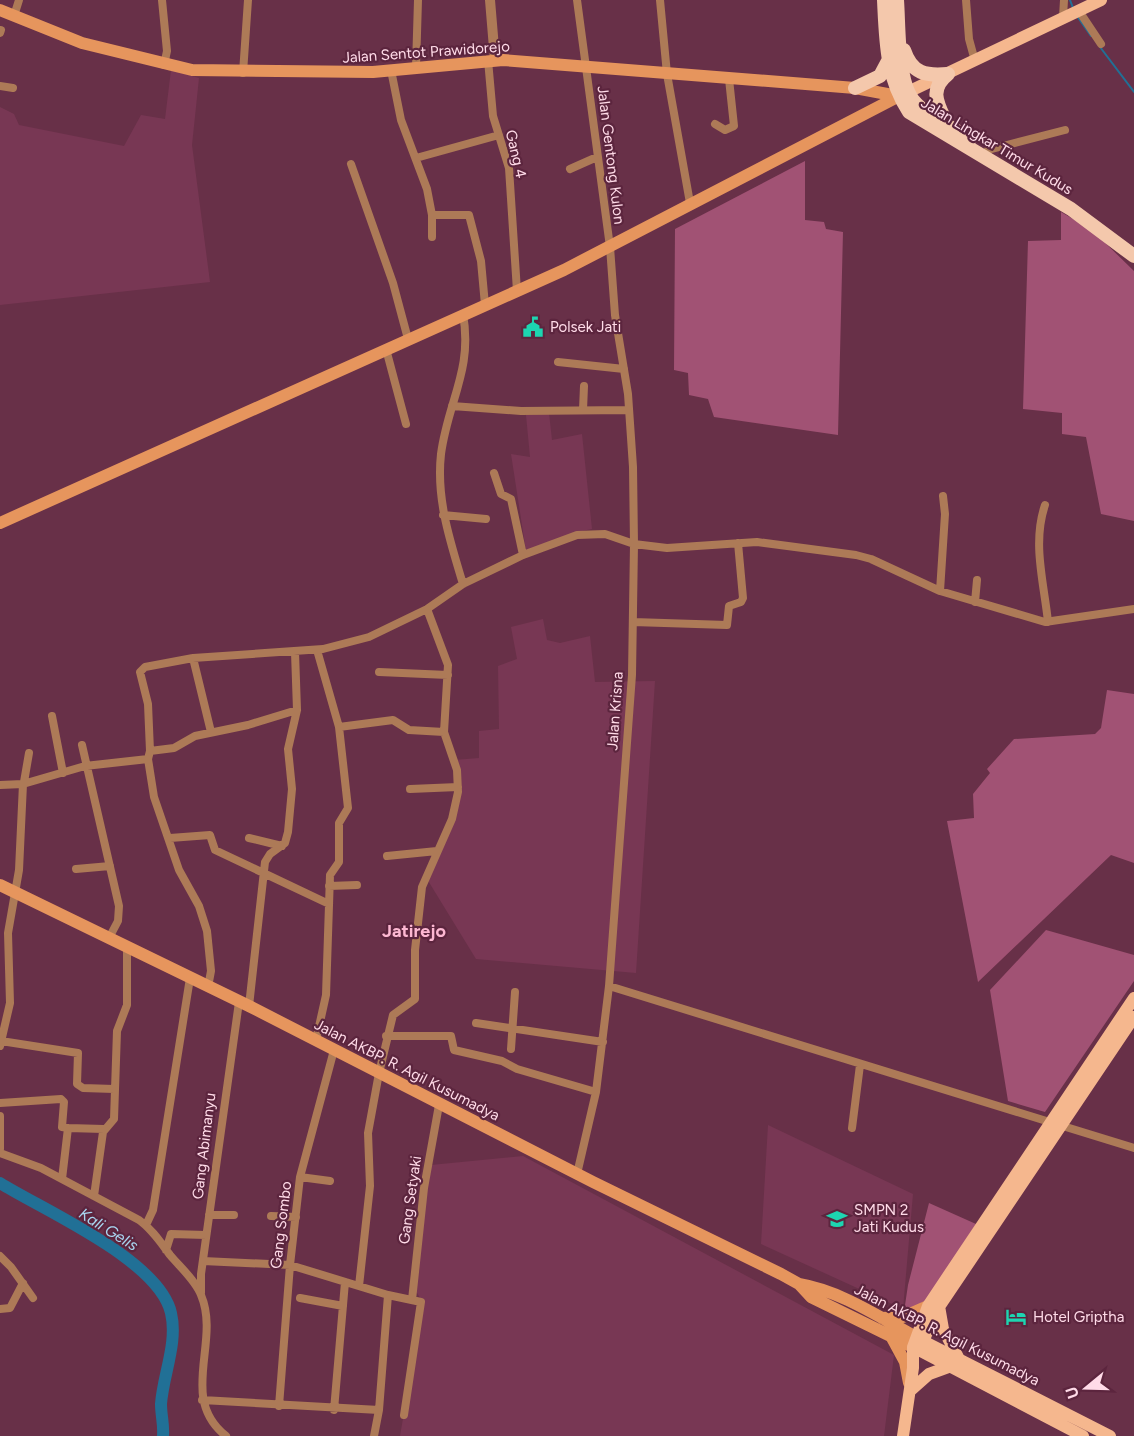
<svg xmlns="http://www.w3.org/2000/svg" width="1134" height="1436" font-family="Figtree,sans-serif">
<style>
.built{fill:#783754}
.green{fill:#a15274}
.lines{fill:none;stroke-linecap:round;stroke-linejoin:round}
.stream{stroke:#217096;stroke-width:2}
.river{stroke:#217096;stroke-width:12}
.minor{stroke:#ad7a57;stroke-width:8}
.tertiary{stroke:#ad7a57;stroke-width:10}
.secondary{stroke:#e6955d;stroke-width:12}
.primary{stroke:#f5b78e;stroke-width:12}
.trunk{stroke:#f4c8ac;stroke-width:14}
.labels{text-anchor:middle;stroke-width:4.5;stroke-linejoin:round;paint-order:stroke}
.street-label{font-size:15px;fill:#ffdbe8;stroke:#5c253e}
.poi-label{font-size:15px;fill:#ffdbe8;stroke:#5c253e;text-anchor:start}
.water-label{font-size:16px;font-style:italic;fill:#a9d6f0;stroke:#5c253e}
.quarter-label{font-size:18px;font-weight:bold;fill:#fdb8d2;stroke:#5c253e}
</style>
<rect width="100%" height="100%" fill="#683048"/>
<path class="built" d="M171 70 199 78 192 145 210 282 0 305V107L14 114 19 125 124 146 141 115 165 119Z
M549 413 552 440 582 434 592 529 577 532 526 551 511 454 530 457 526 415Z
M543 619 547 640 560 643 590 636 595 682 655 681 636 973 476 959 427 879 456 811 454 760 479 758V731L499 729 498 666 517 659 511 627Z
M768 1125 913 1194 903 1309 761 1244Z
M523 1156 894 1355 884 1436H400L423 1303 410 1281 431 1165Z"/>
<path class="green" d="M805 161V220L824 222 826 229 843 232 838 435 714 417 708 399 689 395 688 373 674 370 675 229Z
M1061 212 1092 230 1134 271V521L1101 514 1086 437 1062 434V413L1023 409 1028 241 1061 240Z
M1107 690 1134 694V863L1111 855 978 982 947 821 974 818 973 794 990 773 987 769 1014 739 1095 734 1101 728Z
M1046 930 1134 955V981L1045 1112 1008 1101 990 990Z
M929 1203 976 1224 927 1300 904 1312 908 1285Z"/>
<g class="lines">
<path class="stream" d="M1070 0 1073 8
M1077 16 1091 36
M1100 47 1134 92"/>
<path class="river" d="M0 1183C45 1211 159 1260 171 1313 178 1343 163 1375 161 1404 161 1415 164 1425 163 1436"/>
<path class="minor" d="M162 0 167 51 164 65
M660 0 667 74 690 203
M966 0 969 39 975 61
M1079 11 1101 44
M14 16 19 0
M1063 17 1064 0
M0 33 1 30
M488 60 493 116 509 168 517 291
M416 67 418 0
M391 70 401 120 427 189 432 215H469L481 261 485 305
M243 73 248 0
M0 86 13 88
M715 124 725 130 734 126 729 79
M988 150 1065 130
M416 158 499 135
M351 164 393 283 408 339
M570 169 597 157
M432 237V215
M386 349 406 424
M558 362 624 369
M452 406 521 411 629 410
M583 410 584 386
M494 473 501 494 511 499 523 555
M1045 505C1032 543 1044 583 1048 622
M443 515 486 519
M463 584C450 541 436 499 441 454 448 401 473 370 463 314
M940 591 945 514 943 496
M975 602 977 580
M633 622 727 625 729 606 741 602 743 598 738 543
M317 650 339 727
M193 658 211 732
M379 672 448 675
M52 716 63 773
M82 745 119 906 118 921 109 938
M150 751 174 748 195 736 248 725 297 710
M24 782 29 753
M0 785 23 784
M410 789 458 787
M170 838 210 835 215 850 329 904
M249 838 282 846
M387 856 437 851
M76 869 110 866
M329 886 357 885
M609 986 1134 1148
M208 987 211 971 207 931 199 906 179 870 154 797 148 759 150 751 148 704 140 672 145 667 193 658 323 649 369 637 427 609 463 584 523 555 577 535 605 534 634 544 667 548 757 542 856 555 871 559 940 591 1045 622 1134 609
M249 1006 265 862 270 854 285 843 288 832 292 789 288 749 297 710 295 652
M476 1023 603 1042
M386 1036H451L454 1050 502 1061 517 1069 596 1092
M316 1040 326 995 330 875 339 862V823L348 808 339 727 393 720 409 730 444 732
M1 1041 78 1053 77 1084 83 1088 114 1089
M0 1046 10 1003 8 933 19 870 23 784 85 766 148 759
M511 1049 515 992
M0 1103 61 1099 64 1102 62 1127 68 1128
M0 1116V1149
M852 1128 860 1065
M0 1153 41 1168 139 1220C152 1229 161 1243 170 1255 180 1267 196 1281 201 1295 221 1342 178 1398 226 1436
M577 1174 596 1092 609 986 632 675 634 544 633 467 628 394 615 315 610 247 577 0
M300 1177 330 1181
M62 1179 68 1128 104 1129
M94 1196 103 1132 114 1119 117 1031 127 1005V946
M209 1215H234
M271 1216 296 1217
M146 1225 153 1210 190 978
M166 1250 171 1234 206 1235
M0 1256 11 1267 33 1298
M203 1261 290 1265 388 1295
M359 1286 370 1186 368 1133 379 1073 393 1015 415 999V950L422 887 452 819 458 792 457 770 444 732 448 665 427 609
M201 1293V1274L239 1002
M300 1298 343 1306
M412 1300 424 1188 439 1105
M0 1309 10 1308 23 1283
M202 1400 379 1410 388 1295 421 1302 404 1415
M279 1406 290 1265 300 1177 334 1050
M334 1410 345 1282
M374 1436 379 1410"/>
<path class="tertiary" d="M490 0 495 60"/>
<path class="secondary" d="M0 10 82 43 192 70 373 72 503 60 855 88 898 96
M0 523 564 270 907 92
M0 885 249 1006 593 1182 781 1274 799 1284 811 1297 913 1347
M799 1284C841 1291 879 1317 916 1337
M882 1318 903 1317 928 1306
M892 1338 905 1362 909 1383"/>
<path class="primary" d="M908 92 1101 0
M939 1306 943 1329 958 1357
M917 1338 1110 1436
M913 1347 1083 1436
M920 1348 937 1310 1134 1017
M911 1390 929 1374 951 1366
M903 1436 913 1368V1347L928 1306 1134 998"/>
<path class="trunk" d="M884 0C886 40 886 77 909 112L1071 209 1134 256
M897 0C899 26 897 80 913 100 927 117 952 127 970 139
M904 50C912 74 926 76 948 74
M855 88 880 76 888 61
M947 124C938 104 928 90 948 74"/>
</g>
<defs>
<g id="civic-bare" transform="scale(1.62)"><path d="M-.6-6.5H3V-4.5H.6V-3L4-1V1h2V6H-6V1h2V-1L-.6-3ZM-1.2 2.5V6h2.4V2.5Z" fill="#1dd5b1" stroke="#5c253e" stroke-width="2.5" paint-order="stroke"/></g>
<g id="school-bare" transform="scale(1.62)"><path d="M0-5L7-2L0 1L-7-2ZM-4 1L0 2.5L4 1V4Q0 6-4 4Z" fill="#1dd5b1" stroke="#5c253e" stroke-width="2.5" paint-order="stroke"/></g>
<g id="hotel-bare" transform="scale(1.62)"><path d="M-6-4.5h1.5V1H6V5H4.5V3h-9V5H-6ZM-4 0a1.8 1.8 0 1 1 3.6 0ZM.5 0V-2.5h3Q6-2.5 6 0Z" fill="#1dd5b1" stroke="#5c253e" stroke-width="2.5" paint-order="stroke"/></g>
</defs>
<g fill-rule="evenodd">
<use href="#civic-bare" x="533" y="327"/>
<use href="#school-bare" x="837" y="1219"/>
<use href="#hotel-bare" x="1016" y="1317"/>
</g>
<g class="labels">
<g class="street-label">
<text transform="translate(426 52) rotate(-4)" y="5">Jalan Sentot Prawidorejo</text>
<text transform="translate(997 146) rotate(31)" y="5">Jalan Lingkar Timur Kudus</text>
<text transform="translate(516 154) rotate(77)" y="5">Gang 4</text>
<text transform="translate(611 155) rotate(83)" y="5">Jalan Gentong Kulon</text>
<text transform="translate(615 711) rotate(-86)" y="5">Jalan Krisna</text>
<text transform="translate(407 1070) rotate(27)" y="5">Jalan AKBP. R. Agil Kusumadya</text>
<text transform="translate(204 1146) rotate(-83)" y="5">Gang Abimanyu</text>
<text transform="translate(410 1200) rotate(-82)" y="5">Gang Setyaki</text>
<text transform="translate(281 1225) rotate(-83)" y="5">Gang Sombo</text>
<text transform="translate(947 1335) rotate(27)" y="5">Jalan AKBP. R. Agil Kusumadya</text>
</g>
<g class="poi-label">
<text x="550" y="332">Polsek Jati</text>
<text x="854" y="1215">SMPN 2<tspan x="854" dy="17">Jati Kudus</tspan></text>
<text x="1033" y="1322">Hotel Griptha</text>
</g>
<g class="water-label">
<text transform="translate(109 1229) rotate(32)" y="6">Kali Gelis</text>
</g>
<g class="quarter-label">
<text x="414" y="937">Jatirejo</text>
</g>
</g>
<g transform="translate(1086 1388) rotate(251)" stroke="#5c253e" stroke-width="4.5" paint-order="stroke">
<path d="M0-4.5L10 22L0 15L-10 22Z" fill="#ffdbe8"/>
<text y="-9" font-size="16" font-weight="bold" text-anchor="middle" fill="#ffdbe8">U</text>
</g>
</svg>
